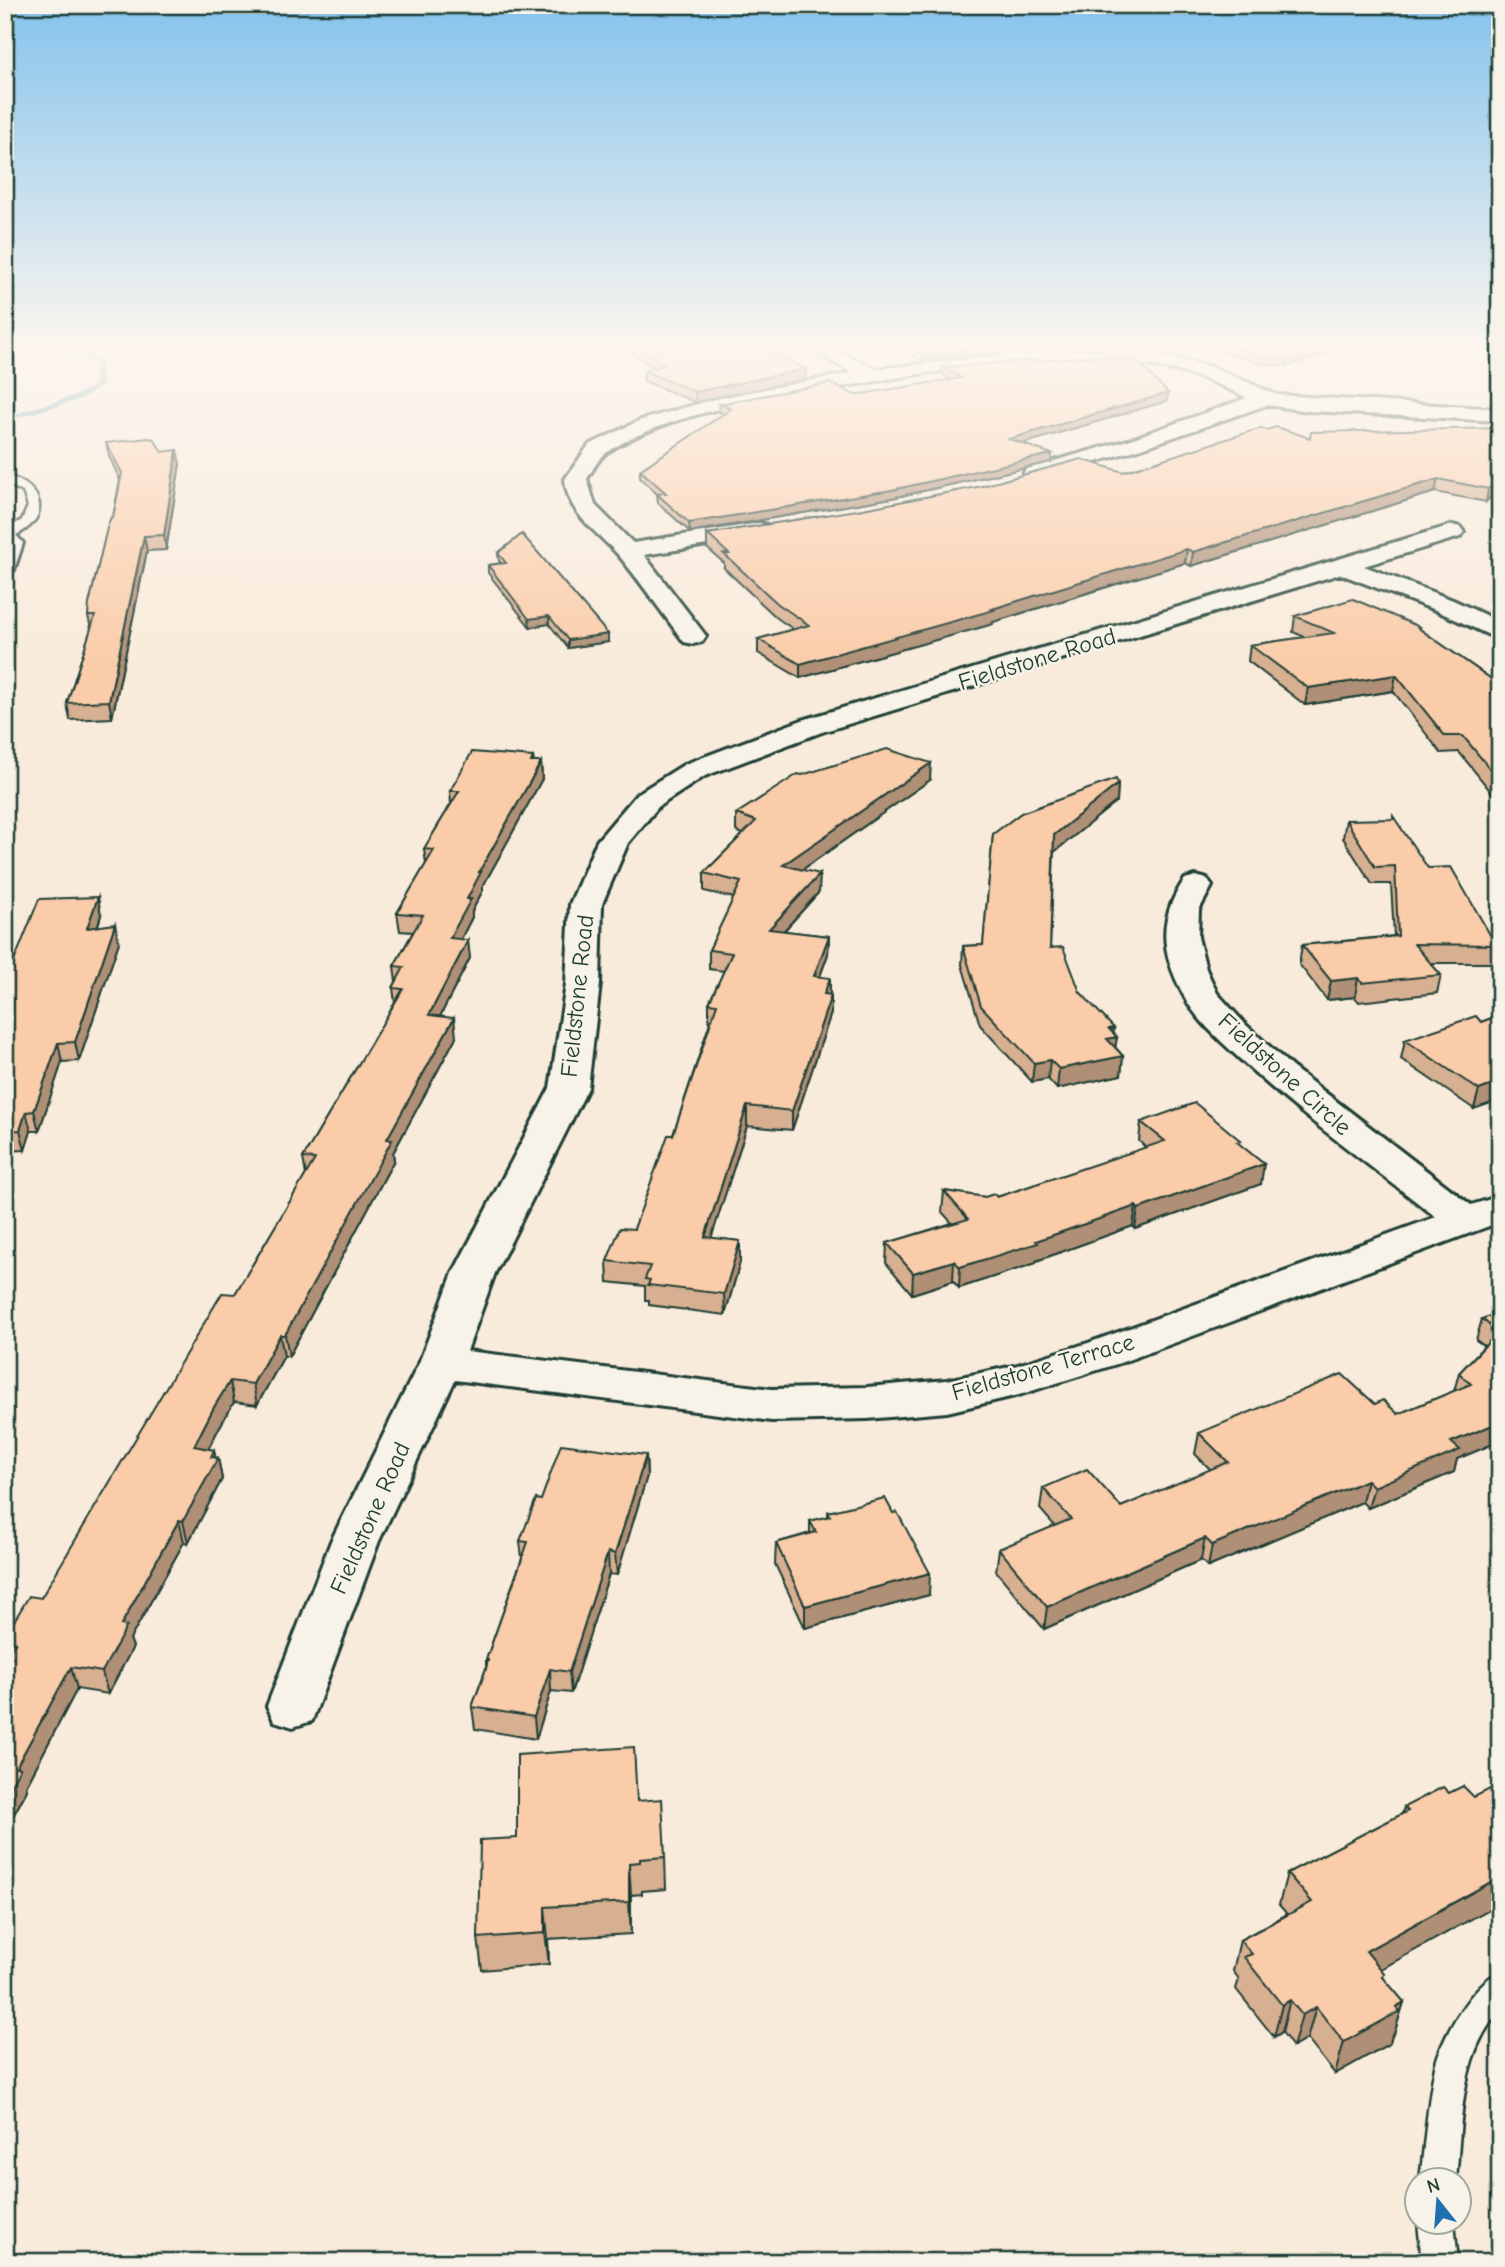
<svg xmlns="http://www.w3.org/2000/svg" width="1505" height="2267" font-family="'Comic Neue',sans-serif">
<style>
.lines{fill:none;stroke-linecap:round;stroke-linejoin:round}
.stream{fill:#649ba7;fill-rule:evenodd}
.lane-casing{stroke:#1f3d34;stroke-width:5}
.street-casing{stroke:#1f3d34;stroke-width:6}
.lane{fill:#f7f3e8;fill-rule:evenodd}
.street{fill:#f7f3e8;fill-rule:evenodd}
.wall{fill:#d7af91;stroke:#1f3d34;stroke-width:2}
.shaded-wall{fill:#af8f76;stroke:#1f3d34;stroke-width:2}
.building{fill:#facca9;stroke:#1f3d34;stroke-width:2}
.labels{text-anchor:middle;stroke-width:5;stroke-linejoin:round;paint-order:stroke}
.street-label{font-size:24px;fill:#1f3d34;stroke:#f7f3e8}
</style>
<rect width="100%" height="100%" fill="#f8ebdb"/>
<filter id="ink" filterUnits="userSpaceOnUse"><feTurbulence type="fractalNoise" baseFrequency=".0143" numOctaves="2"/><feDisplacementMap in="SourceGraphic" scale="14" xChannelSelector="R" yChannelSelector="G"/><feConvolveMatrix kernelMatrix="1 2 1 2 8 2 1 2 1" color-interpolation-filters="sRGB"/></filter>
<g filter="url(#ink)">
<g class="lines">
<path class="stream" d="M51 349H62L102 361V386L82 399 5 421V417L76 395 95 385 96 363Z"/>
<g class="lane-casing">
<path id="lane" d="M5 475C51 488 50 526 5 539V530L22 520 28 506 23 492 5 483Z
M1500 1972V2011C1459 2055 1462 2123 1456 2180H1420C1425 2143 1427 2104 1435 2067 1441 2039 1472 1983 1500 1972Z
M1418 2222H1454L1458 2262H1422Z"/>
</g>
<g class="street-casing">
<path id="street" d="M811 349H835L875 369 1051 350 1126 351 1174 358 1212 367 1277 395 1500 409V421L1308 411 1267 405 1142 448 1034 481 1026 479 1023 474 1026 469 1128 440 1247 398C1204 376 1175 367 1126 363 1044 356 957 367 877 381 798 394 672 408 606 453 598 459 592 471 587 479L595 505 633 543 759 523 767 525 771 530 767 535 759 537 644 555 706 636 702 642 693 644 684 642C663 614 643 585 621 558 600 533 567 515 565 479L589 445 641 420 722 397 852 373Z
M1452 525 1460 527 1464 532 1460 537 1364 566 1453 600 1500 622V640L1435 610 1340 574 822 732 705 776 659 806 628 843 602 904 600 984 588 1088 495 1273 467 1351 772 1389 867 1387 947 1380 1014 1366 1088 1343 1436 1217C1370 1165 1301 1116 1240 1059 1220 1040 1195 1019 1183 994 1161 952 1157 919 1185 879L1196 876 1207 879 1212 886 1199 910 1198 937 1206 969 1217 993 1246 1025 1292 1067 1471 1205 1500 1196V1222L1120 1363 1019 1395 947 1412 867 1419 772 1421 455 1380 379 1541 312 1721 293 1727 274 1721 267 1706 331 1541 419 1363 453 1273 550 1088 566 984 570 904 597 841 637 794 685 764 802 720Z
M5 530 13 532 23 543 14 570 5 572Z"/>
</g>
<use href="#lane" class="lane"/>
<use href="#street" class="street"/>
</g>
<path class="wall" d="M627 349H764L806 379 695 402 644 381V371L655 368Z
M902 349H1035L922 361Z
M1216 349H1343L1287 366 1259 363Z
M943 367 1167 401 1022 444 1051 462 892 498 690 532 658 503 657 494 640 478V470L724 414 719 412V404L855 395 951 380 942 374Z
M1500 428V497L1492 495 1486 502 1435 492 1191 566 1185 563 993 622V624L800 678 758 653V639L793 629 777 618 724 568V563L707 548V534L1123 472 1267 430 1310 438Z
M106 443 162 452 180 464 166 550 147 551 112 718 70 720 67 703 91 629 88 616 113 517 120 480 109 456Z
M498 553 608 642 568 648 549 624 530 627 488 573V565L501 563 499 561Z
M1295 616 1420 627V629L1500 685V803L1459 752 1441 753 1393 691 1305 705 1248 661 1250 645 1305 637 1293 632Z
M533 757 534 762H541L542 779 483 886V890L472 911V917L461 939 470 958 440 1016 456 1037 393 1153 394 1160 289 1356H284L257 1405 234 1402 219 1428 208 1449 214 1450 215 1457 218 1458 222 1479 188 1543 184 1542 130 1639 133 1647 108 1694 77 1689 26 1786 27 1790 5 1831V1670L9 1664 5 1649V1636L41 1598 235 1294 306 1175 303 1158 395 1003 393 988 396 982 394 966 413 932 400 931 397 913 426 864 424 849 451 804 450 791Z
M802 775 930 780 802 870 819 892 784 931 829 936 828 954 820 977 830 994 831 1013 792 1130 747 1126 711 1238 740 1241V1262L725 1315 649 1305V1300H645V1286L608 1282 607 1261 634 1229 673 1135 710 1022H709V1003L724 971 709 969V950L734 898 704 891V873L743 834 736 831V814Z
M1118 784 1117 801 1054 852 1050 948 1080 992 1117 1037 1115 1047 1123 1056 1121 1075 1057 1089 1048 1079 1032 1082 980 1025 962 965 963 946 983 945 993 834Z
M1346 820 1428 868 1496 945 1491 963H1430L1441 975 1437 993 1359 1002 1355 997 1327 1000 1299 964 1302 945 1394 936 1391 884H1372L1343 838Z
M101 915 98 926 119 942 79 1061 62 1062 39 1131H31L25 1150 5 1151V984Z
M1500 1015 1474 1109 1401 1059 1405 1040 1481 1022Z
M1141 1122 1240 1145 1261 1184 1135 1229 1133 1226 1036 1261V1263L959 1288 953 1281 912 1294 886 1263 887 1243 952 1223 942 1212 944 1191 985 1197H997L1146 1148 1139 1141Z
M1500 1312V1441L1457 1459 1454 1472 1368 1508 1362 1502 1208 1567 1201 1560 1044 1629 996 1571 999 1549 1055 1526 1040 1509 1043 1488 1121 1507 1211 1470 1195 1454 1199 1433 1375 1404 1398 1414 1454 1391 1459 1373 1484 1346 1476 1340 1482 1319Z
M646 1455 647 1476 617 1575 609 1574 571 1693 551 1691 536 1739 475 1729 472 1707 486 1668V1660L522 1558 520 1541 541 1500Z
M828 1512 929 1595 805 1628 775 1564 776 1543 810 1533V1521L828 1517Z
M637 1801 665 1857 666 1889 642 1891V1894L631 1895V1934L548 1939 549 1964 482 1970 478 1938 517 1838Z
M1404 1807 1500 1903 1381 1969 1384 1979 1404 2002 1394 2034 1392 2035 1390 2043 1335 2074 1307 2039 1293 2047 1282 2032 1274 2037 1236 1989 1239 1979 1233 1971 1240 1940 1287 1914 1279 1905 1287 1873 1402 1814Z"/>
<path class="shaded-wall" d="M977 349H1035L922 361V355Z
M1323 349H1343L1287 366 1288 359Z
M806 369V379L695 402V392Z
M1168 393 1167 401 1008 448 1009 439Z
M177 450 180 464 166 550 164 535Z
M1052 454 1051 462 892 498 690 532 689 523Z
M1438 479 1435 492 1191 566 1193 552Z
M1495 482 1492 495 1486 502 1488 489Z
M144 536 147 551 112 718 109 701Z
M1187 549 1185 563 993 622V624L800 678V664L992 609Z
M549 616V624L530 627 529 619Z
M608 634V642L568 648V640Z
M1396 675 1393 691 1305 705 1308 688Z
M1500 691V707L1491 693Z
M541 762 542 779 483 886V890L472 911V917L452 957 450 938 479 872Z
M931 763 930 780 783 883V865Z
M1118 784 1117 801 1053 853 1054 835Z
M820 874 819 892 769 947V929Z
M98 897 101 915 91 946 87 928Z
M115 924 119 942 79 1061 75 1042Z
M829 936 828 954 813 995 814 976Z
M468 940 470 958 431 1034 429 1015Z
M830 978V997L824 994Z
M1358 978 1355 997 1327 1000 1331 981Z
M831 995V1013L792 1130V1111Z
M454 1018 456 1037 393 1153 394 1160 289 1356 285 1335 387 1139Z
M1114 1028 1113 1038 1117 1037 1114 1056 1105 1058 1109 1029Z
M58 1043 62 1062 39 1131 34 1111Z
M1123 1056 1121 1075 1057 1089 1059 1069Z
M1050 1060 1048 1079 1032 1082 1034 1063Z
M1500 1082V1100L1474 1109 1479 1090Z
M747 1106V1126L705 1258V1237Z
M26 1112 31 1131 25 1150 20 1130Z
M1264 1164 1261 1184 1135 1229 1138 1209Z
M1136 1206 1133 1226 1036 1261V1263L959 1288 960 1267Z
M740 1241V1262L725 1315 724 1294Z
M954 1261 953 1281 912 1294 913 1273Z
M280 1335 284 1356 257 1405 253 1384Z
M230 1381 234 1402 219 1428 199 1467 194 1446 214 1407Z
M1500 1422V1441L1457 1459 1454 1472 1368 1508 1374 1487 1451 1442Z
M214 1450 216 1461 218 1458 222 1479 188 1543 183 1521Z
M646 1455 647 1476 617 1575 615 1554Z
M1367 1480 1362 1502 1208 1567 1212 1545Z
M179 1520 184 1542 130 1639 133 1647 108 1694 102 1672 121 1625Z
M1205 1538 1201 1560 1044 1629 1047 1607Z
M608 1552 609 1574 571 1693 569 1672Z
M930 1573 929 1595 805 1628V1606Z
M71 1667 77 1689 26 1786 27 1790 5 1831V1796L16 1767Z
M550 1669 551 1691 536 1739 534 1717Z
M629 1863 631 1895V1934L629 1902Z
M1500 1877V1903L1356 1983 1366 1951Z
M545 1907 548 1939 549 1964 545 1933Z
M1290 2000 1282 2032 1274 2037 1282 2005Z
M1404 2002 1394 2034 1392 2035 1390 2043 1335 2074 1344 2042Z
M1316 2007 1307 2039 1293 2047 1302 2015Z"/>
<path class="building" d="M640 349H764L806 369 695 392 644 371 665 365Z
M913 349H977L922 355Z
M1236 349H1323L1288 359 1260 357Z
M1095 356 1135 359 1168 393 1009 439 1052 454 1047 455 892 490 689 523 657 494 666 493 640 470 731 409 719 404 830 383 855 395 961 378 943 367Z
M1276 427 1310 438 1311 432 1500 428V483L1495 482 1488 489 1438 479 1193 552 1187 549 992 609 994 610 800 664 758 639 809 625 778 604 724 554H729L707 534 863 509 982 486 1081 459 1123 472 1261 428 1267 430Z
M148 438 154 439 162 452 177 450 164 535 144 536 109 701 67 703 95 616H88L89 604 108 524 111 517H113L122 473 106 443Z
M522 534 608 634 568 640 549 616 529 619 488 565 506 563 498 553Z
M1353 599 1420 627 1418 628 1500 685V691L1491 693 1500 698V781L1463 736H1445L1396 675 1308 688 1250 645 1334 633 1295 616Z
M887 749 931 763 783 865 820 874 769 929 829 936 814 976 830 978 824 994 831 995 792 1111 747 1106 705 1237 740 1241 724 1294 648 1285 650 1280 645 1279 650 1266 607 1261 620 1228 634 1229 668 1135H673L717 1004 709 1003 732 953 709 950 741 882 704 873 756 821 736 814 798 774 802 775Z
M472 752 533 757 531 762H541L479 872H481L467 899H471L450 938 468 940 429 1015 454 1018 387 1139 392 1140 285 1335H280L253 1384 230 1381 214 1407 194 1446 214 1450 211 1457 218 1458 183 1521 179 1520 121 1625 127 1626 102 1672 71 1667 16 1767 20 1768 5 1796V1670L12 1657 6 1656 15 1643 5 1641V1636L29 1596 41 1598 222 1293 235 1294 315 1159 303 1158 403 989 393 988 404 967 394 966 423 915 397 913 434 850 424 849 459 791H450Z
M1116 779 1118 784 1054 835 1050 948 1063 947 1080 992 1114 1028 1109 1029 1117 1037 1107 1039 1123 1056 1059 1069 1050 1060 1034 1063 981 1006 963 946 983 945 993 834 1021 813Z
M1393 816 1428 868 1451 867 1496 945 1414 944 1441 975 1362 983 1358 978 1331 981 1302 945 1398 936 1395 866 1375 867 1346 820 1393 819Z
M98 897 87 928 115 924 75 1042 58 1043 34 1111 26 1112 20 1130 5 1131V984L39 899Z
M1500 1015V1082L1479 1090 1405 1040 1476 1016 1481 1022Z
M1195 1103 1241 1141 1237 1142 1264 1164 1138 1209 1136 1206 1036 1241 1038 1243 960 1267 954 1261 913 1273 887 1243 968 1219 944 1191 985 1197 994 1194 997 1197 1165 1141 1141 1122Z
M1500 1312V1422L1451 1442 1460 1450 1374 1487 1367 1480 1212 1545 1205 1538 1047 1607 999 1549 1071 1519 1043 1488 1087 1469 1121 1507 1228 1462 1199 1433 1342 1374 1375 1404 1383 1400 1398 1414 1471 1384 1459 1373 1498 1332 1482 1319Z
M561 1444 646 1455 615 1554 608 1552 569 1672 550 1669 534 1717 472 1707 486 1669 488 1660H486L528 1542 520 1541 536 1499 541 1500Z
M885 1498 893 1513 897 1512 930 1573 805 1606 776 1543 816 1532 810 1521 830 1516 828 1512Z
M634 1747 637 1801 662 1799 665 1857 640 1859V1862L629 1863V1902L545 1907V1933L478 1938 480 1840 517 1838V1755Z
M1500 1784V1877L1366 1951 1385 1974 1382 1976 1404 2002 1396 2007 1400 2011 1344 2042 1316 2007 1302 2015 1290 2000 1282 2005 1244 1957 1252 1954 1240 1940 1312 1902 1287 1873 1408 1811 1404 1807 1443 1787 1449 1793 1463 1786 1474 1797Z"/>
</g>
<linearGradient id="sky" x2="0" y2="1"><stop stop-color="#85c3ed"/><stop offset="0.52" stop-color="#fcf6ef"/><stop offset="1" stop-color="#fcf6ef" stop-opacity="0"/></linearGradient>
<rect width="1505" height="666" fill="url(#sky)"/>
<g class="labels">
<g class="street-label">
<text transform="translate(1037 659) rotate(-17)" y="8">Fieldstone Road</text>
<text transform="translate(577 996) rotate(-84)" y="8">Fieldstone Road</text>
<text transform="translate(1285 1074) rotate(42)" y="8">Fieldstone Circle</text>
<text transform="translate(1043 1367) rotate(-16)" y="8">Fieldstone Terrace</text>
<text transform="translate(370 1518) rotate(-66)" y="8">Fieldstone Road</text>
</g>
</g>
<rect width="1505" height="2267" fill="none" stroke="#f7f3e8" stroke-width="28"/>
<rect x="14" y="14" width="1477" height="2239" fill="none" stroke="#1f3d34" stroke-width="2.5" filter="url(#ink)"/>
<g transform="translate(1438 2201) rotate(343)"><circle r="33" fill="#f7f3e8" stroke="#a1aaa0" stroke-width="2"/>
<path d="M0-5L12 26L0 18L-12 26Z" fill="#1f6fb2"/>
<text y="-10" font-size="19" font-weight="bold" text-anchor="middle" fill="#1f3d34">N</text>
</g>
</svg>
